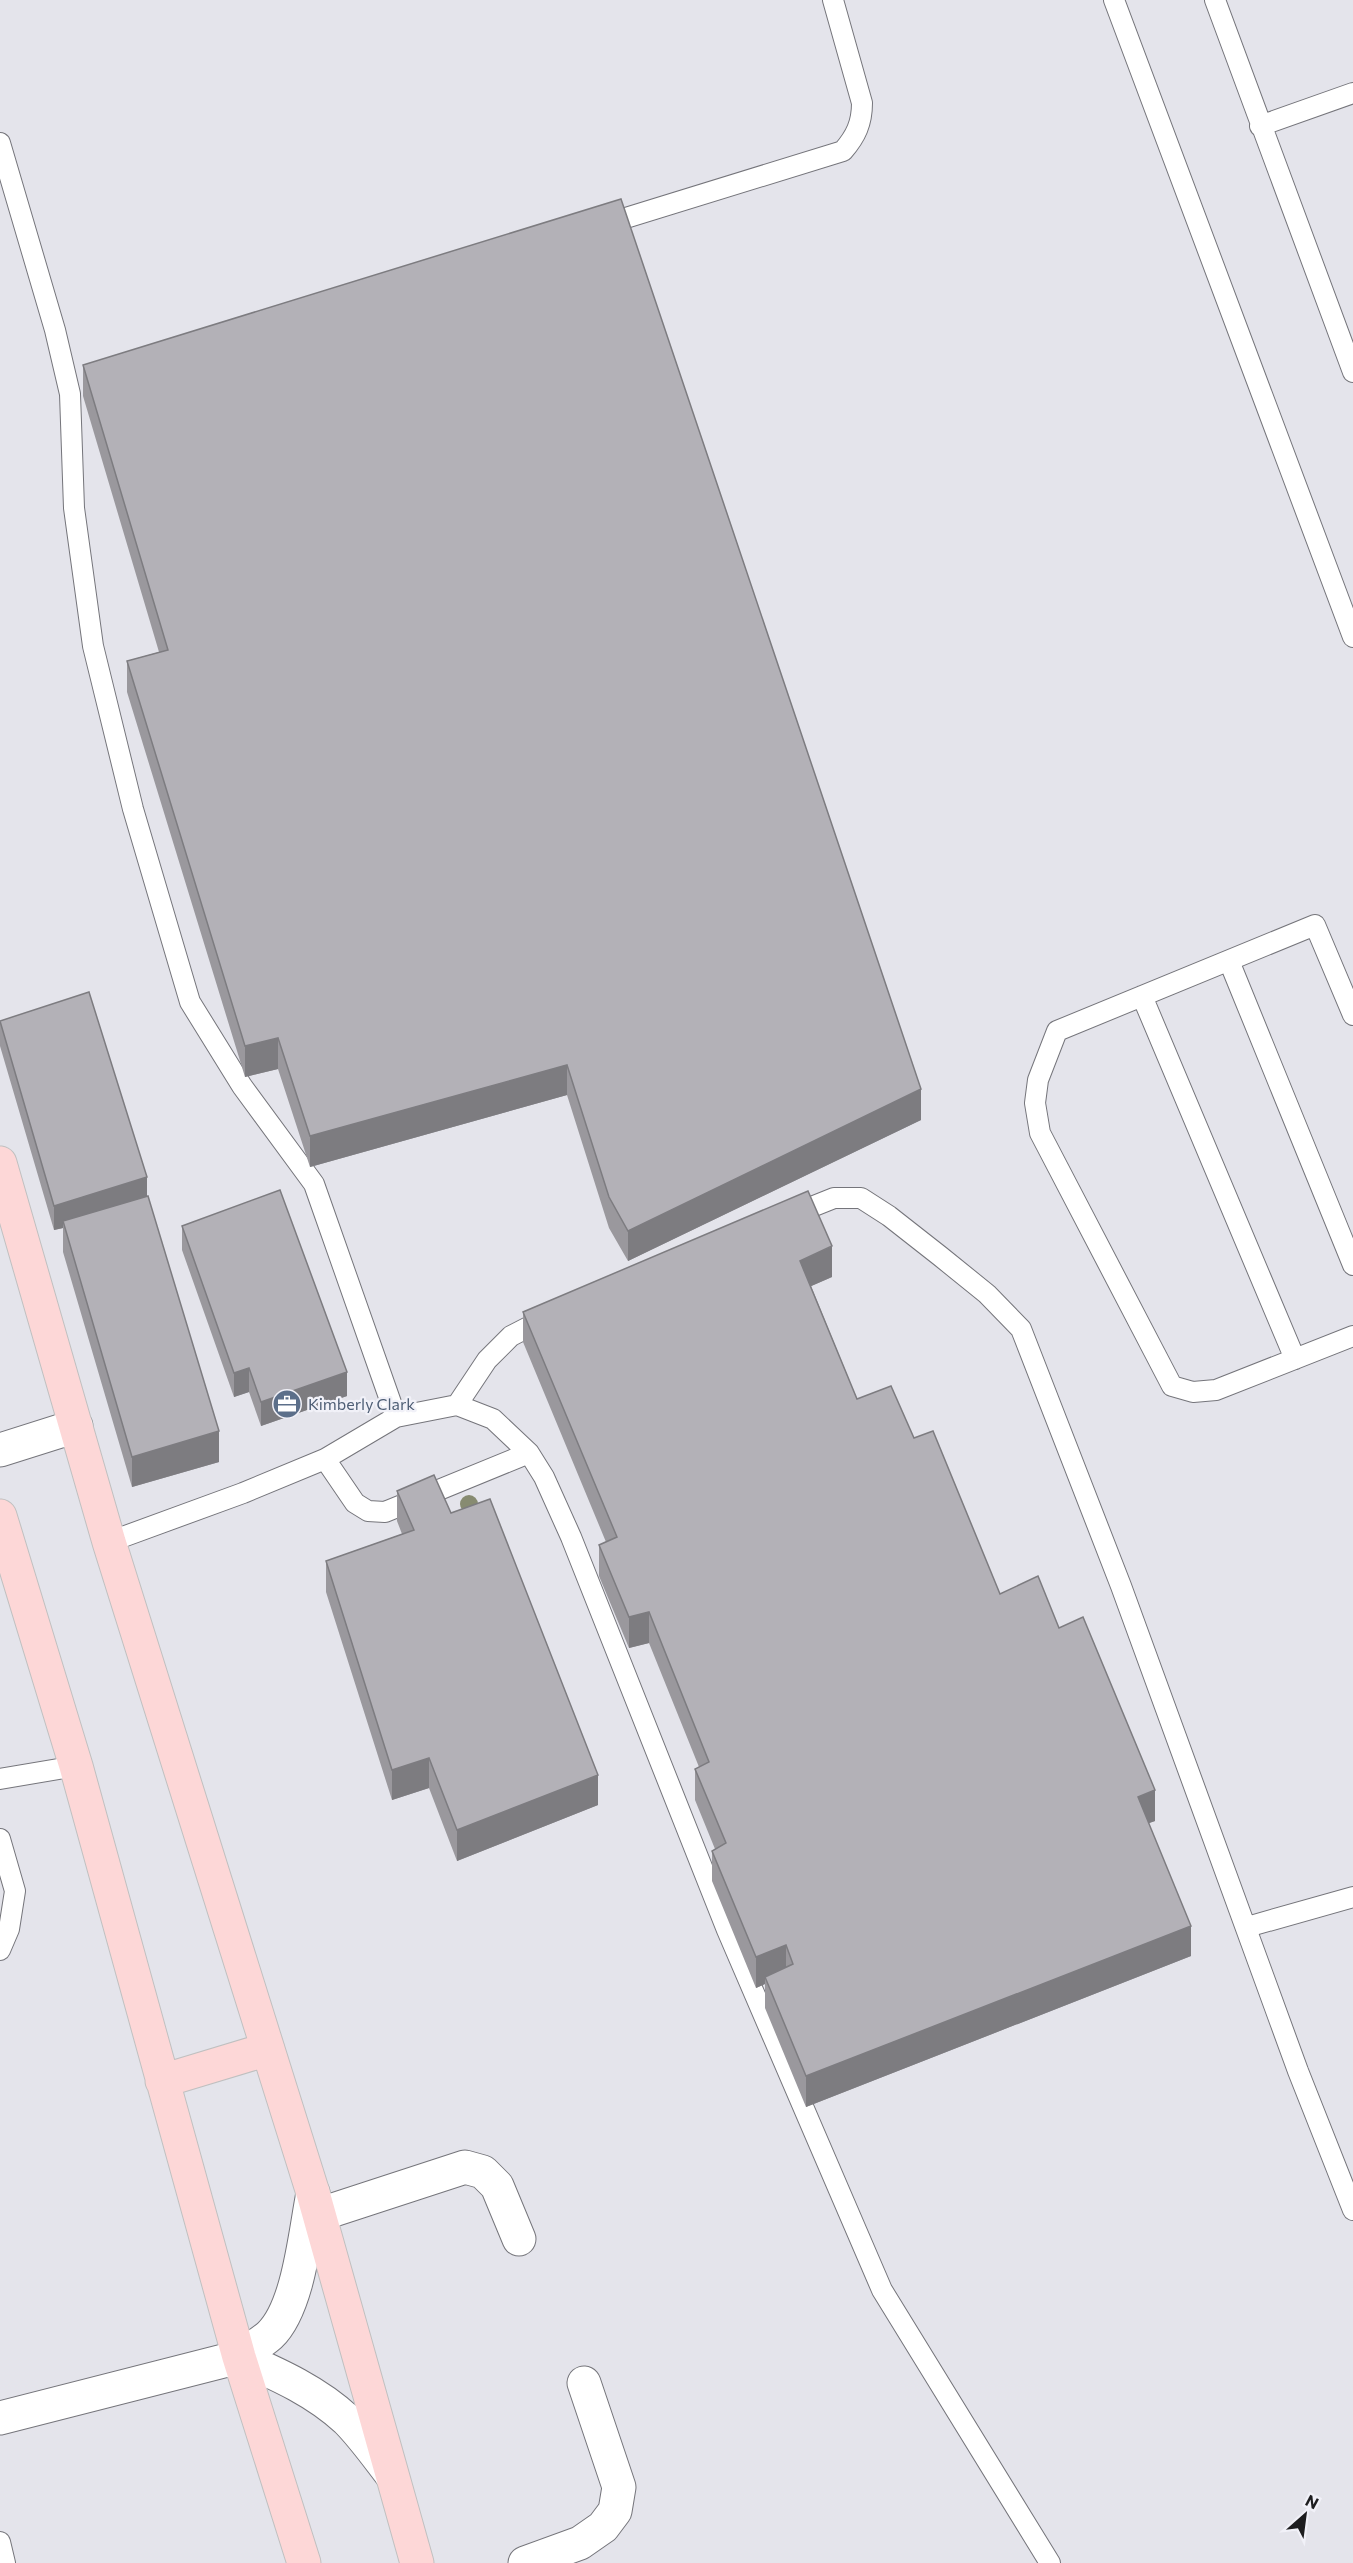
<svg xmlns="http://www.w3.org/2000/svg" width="1353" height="2563" font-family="Commissioner,sans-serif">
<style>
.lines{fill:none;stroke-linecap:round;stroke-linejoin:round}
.service-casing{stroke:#75757b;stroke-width:22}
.minor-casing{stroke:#75757b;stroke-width:35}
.primary-casing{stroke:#c0c0c0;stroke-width:35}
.service{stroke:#fff;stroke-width:20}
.minor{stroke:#fff;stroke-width:33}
.primary{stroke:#fdd7d7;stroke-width:33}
.tree{fill:#878b71}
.wall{fill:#9a989d}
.shaded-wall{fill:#7d7c80}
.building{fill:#b3b1b7;stroke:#7d7c80;stroke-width:1.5}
.labels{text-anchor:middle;stroke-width:4.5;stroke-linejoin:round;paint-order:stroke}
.service-label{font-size:16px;fill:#4e5e75;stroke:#f1f1f8;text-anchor:start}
</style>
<rect width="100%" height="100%" fill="#e4e4eb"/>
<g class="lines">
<g class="service-casing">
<path id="service" d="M1114 0 1353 637
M1215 0 1353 372
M1260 126 1353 93
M0 143 55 330 70 394 74 508 93 646 133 809 190 1002 242 1086 314 1184 396 1417
M603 225 843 151C856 136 862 123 862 103L833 0
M1229 961 1353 1265
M1142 996 1295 1359
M1353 1015 1315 925 1057 1031 1038 1080 1035 1103 1040 1133 1172 1386 1193 1392 1216 1390 1353 1336
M789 1216 834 1198H861L889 1216 940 1256 987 1294 1021 1329 1121 1586 1298 2071 1353 2210
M457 1405 487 1360 511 1336 546 1318
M325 1459 355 1503 368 1511 385 1512 529 1453
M109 1542 243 1493 325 1459 396 1417 457 1405 493 1419 529 1453 544 1477 571 1537 727 1930 882 2290 1050 2563
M0 1779 76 1766
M0 1839 15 1891 9 1929 0 1950
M1247 1927 1353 1897
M0 2542 5 2563"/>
</g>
<g class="minor-casing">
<path id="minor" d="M0 1450 76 1426
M313 2193C305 2233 299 2307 270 2335 261 2343 249 2350 239 2357 277 2374 316 2391 347 2420 363 2436 377 2456 391 2474
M318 2215 465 2167 483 2172 497 2186 519 2239
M0 2418 239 2357
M525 2563 580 2543 603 2527 615 2511 619 2487 584 2383"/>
</g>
<g class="primary-casing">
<path id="primary" d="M0 1163 109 1542 313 2193 417 2563
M0 1516 76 1766 239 2357 304 2563
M162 2081 268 2049"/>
</g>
<use href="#service" class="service"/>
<use href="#minor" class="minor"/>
<use href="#primary" class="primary"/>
</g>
<circle class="tree" cx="469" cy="1504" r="9"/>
<path class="wall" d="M83 365 921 1120 628 1261 609 1228 567 1095 310 1167 278 1069 245 1077 127 692V661L159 652 83 396Z
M0 1021 147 1196 219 1462 132 1487 63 1252V1228L54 1230 0 1046Z
M182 1226 347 1396 261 1426 249 1392 234 1397 182 1250Z
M832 1277 811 1286 857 1399 914 1438 1000 1594 1059 1628 1155 1821 1149 1823 1191 1956 806 2107 765 2008V1984L756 1988 712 1881V1851L715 1849 695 1800V1769L699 1767 649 1643 629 1648 599 1576V1545L606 1542 523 1342V1312Z
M397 1491 451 1513 598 1805 457 1861 429 1788 392 1800 326 1592V1561L402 1534 397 1521Z"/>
<path class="shaded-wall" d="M278 1038V1069L245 1077V1046Z
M567 1065V1095L310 1167V1136Z
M921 1089V1120L628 1261V1231Z
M147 1177V1201L63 1221V1228L54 1230V1206Z
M832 1246V1277L800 1291V1261Z
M249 1368V1392L234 1397V1373Z
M347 1372V1396L261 1426V1402Z
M219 1431V1462L132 1487V1457Z
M649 1612V1643L629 1648V1617Z
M429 1758V1788L392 1800V1770Z
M598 1775V1805L457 1861V1830Z
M1155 1790V1821L1138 1827V1797Z
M1191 1926V1956L806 2107V2076Z
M786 1945V1976L765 1977V1984L756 1988V1957Z"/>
<path class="building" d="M621 199 921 1089 628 1231 609 1197 567 1065 310 1136 278 1038 245 1046 127 661 168 650 83 365Z
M89 992 147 1177 54 1206 0 1021Z
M280 1190 347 1372 261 1402 249 1368 234 1373 182 1226Z
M808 1191 832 1246 800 1261 857 1399 891 1386 914 1438 933 1431 1000 1594 1038 1576 1059 1628 1083 1617 1155 1790 1138 1797 1191 1926 806 2076 765 1977 793 1964 786 1945 756 1957 712 1851 726 1843 695 1769 709 1762 649 1612 629 1617 599 1545 617 1537 523 1312Z
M148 1196 219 1431 132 1457 63 1221Z
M434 1475 451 1513 490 1499 598 1775 457 1830 429 1758 392 1770 326 1561 414 1530 397 1491Z"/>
<defs>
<g id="office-disc" transform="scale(1.5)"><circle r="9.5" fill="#5c6f8a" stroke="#f1f1f8"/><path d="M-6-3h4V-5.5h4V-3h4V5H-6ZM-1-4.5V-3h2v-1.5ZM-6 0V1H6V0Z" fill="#fff"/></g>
</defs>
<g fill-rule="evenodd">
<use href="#office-disc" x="287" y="1404"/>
</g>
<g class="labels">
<g class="service-label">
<text x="308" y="1410">Kimberly Clark</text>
</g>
</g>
<g transform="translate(1305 2515) rotate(28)" stroke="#f1f1f8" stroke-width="4.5" paint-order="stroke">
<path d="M0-4.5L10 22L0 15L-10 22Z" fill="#1d1d1f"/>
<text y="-9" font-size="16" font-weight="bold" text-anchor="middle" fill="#1d1d1f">N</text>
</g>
</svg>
